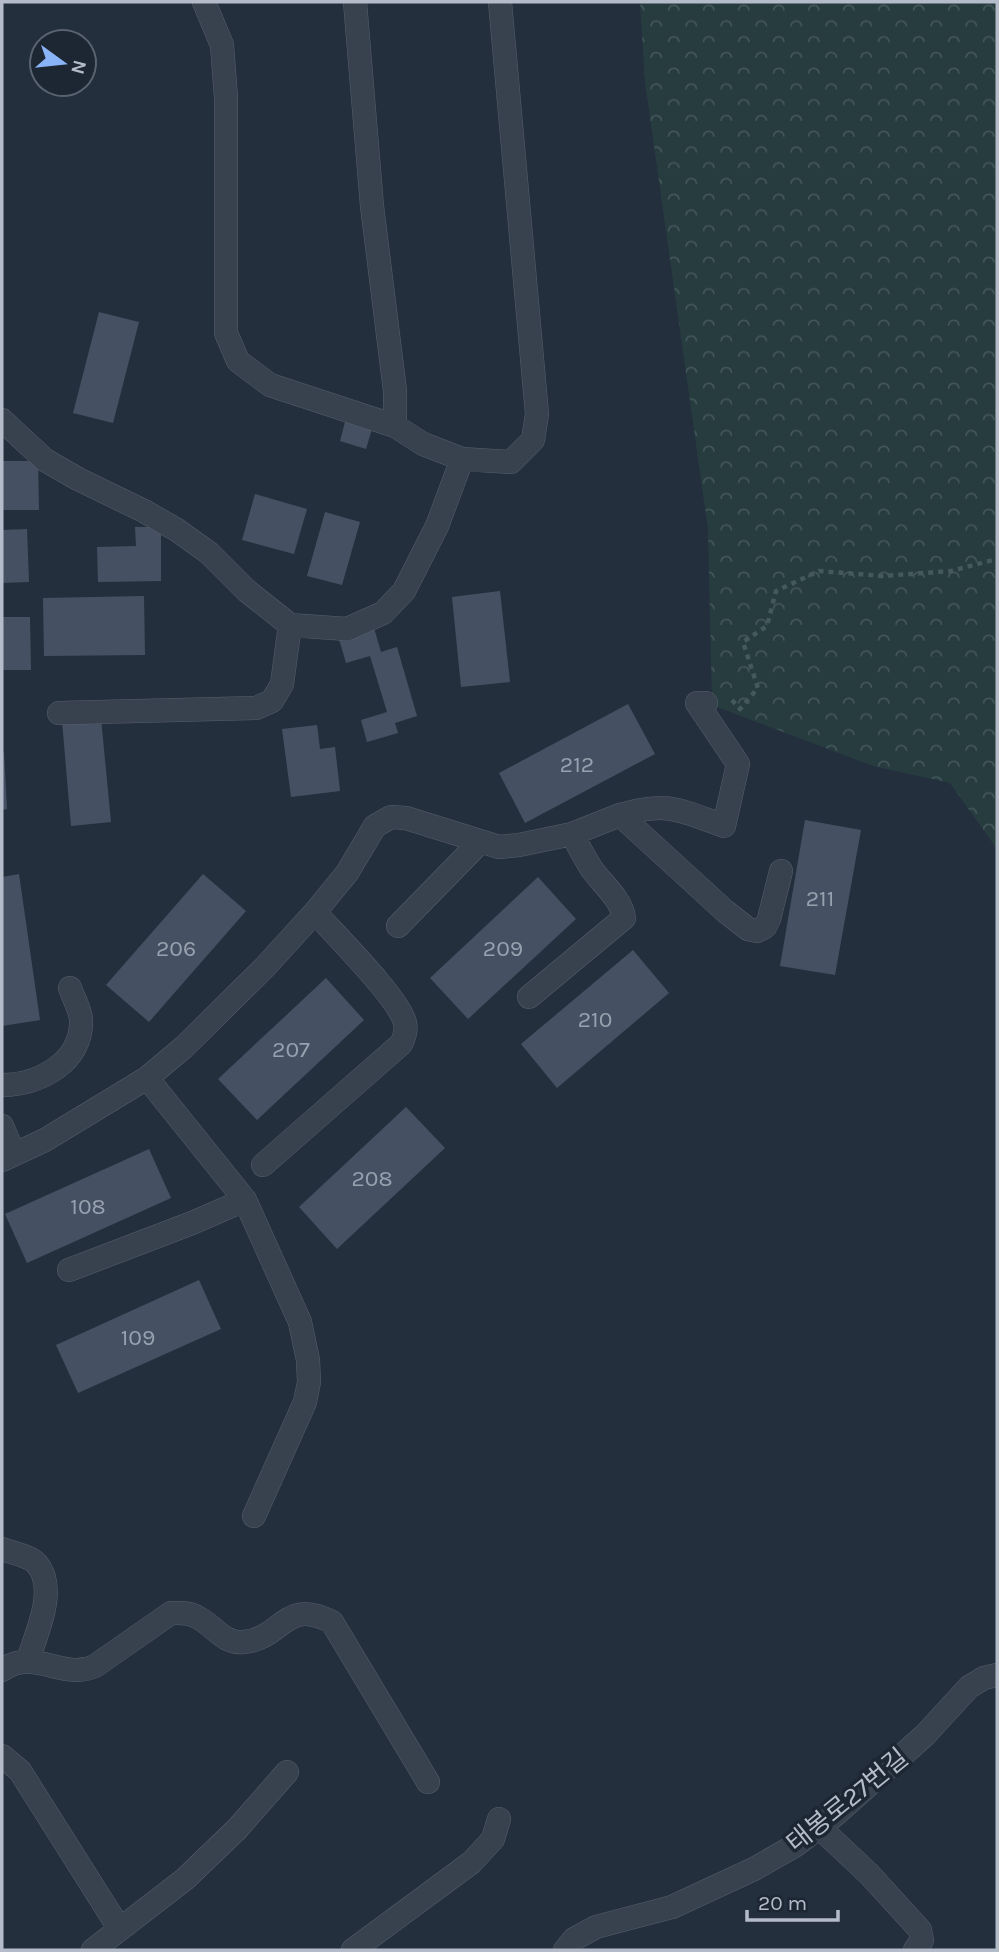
<svg xmlns="http://www.w3.org/2000/svg" width="999" height="1952" font-family="Karla,'Noto Sans KR',sans-serif">
<style>
.forest{fill:url(#forest-crowns)}
.building{fill:#455162}
.lines{fill:none;stroke-linecap:round;stroke-linejoin:round}
.street-casing{stroke:#565f6c;stroke-width:24}
.path{stroke:#44595c;stroke-width:4.5;stroke-dasharray:5 5;stroke-linecap:butt}
.street{stroke:#38414e;stroke-width:23}
.labels{text-anchor:middle;stroke-width:7;stroke-linejoin:round;paint-order:stroke}
.number-label{font-size:23px;fill:#98a1af}
.street-label{font-size:26px;fill:#b4bcc9;stroke:#1d2633}
</style>
<defs>
<pattern id="forest-crowns" width="20" height="18" patternUnits="userSpaceOnUse" patternTransform="scale(1.75)"><rect width="20" height="18" fill="#263c3f"/><path d="M2 6a3 3 0 1 1 6 0M12 15a3 3 0 1 1 6 0" fill="none" stroke="#435659"/></pattern>
</defs>
<rect width="100%" height="100%" fill="#242f3e"/>
<path class="forest" d="M640 2H997V849L950 783 873 766 712 705 708 529 645 82Z"/>
<path class="building" d="M99 312 139 322 113 423 73 413Z
M345 422 372 429 366 449 340 441Z
M2 461H38L39 510H2Z
M255 494 307 509 294 554 242 540Z
M325 512 360 522 342 585 307 576Z
M135 527H161V581L98 582 97 547 136 546Z
M27 529 29 582 2 583V530Z
M500 591 510 682 461 687 452 597Z
M144 596 145 655 44 656 43 598Z
M2 617H30L31 670H2Z
M374 628 381 652 397 647 417 716 395 723 398 733 367 742 361 720 387 712 370 656 346 663 339 639Z
M628 704 655 754 525 823 499 773Z
M101 718 111 822 71 826 62 721Z
M317 725 320 749 335 747 340 791 291 797 282 729Z
M2 752H4L7 809 2 810Z
M805 820 861 830 835 975 780 966Z
M19 874 40 1020 2 1026V877Z
M203 874 246 911 149 1022 106 985Z
M538 877 576 919 468 1019 430 978Z
M633 950 669 993 557 1088 521 1044Z
M326 978 364 1020 257 1120 218 1079Z
M406 1107 445 1148 337 1249 299 1207Z
M149 1149 171 1198 27 1263 5 1214Z
M199 1280 221 1329 78 1393 56 1345Z"/>
<g class="lines">
<g class="street-casing">
<path id="street" d="M204 2 222 45 226 98V333L238 361 270 385 395 426 423 444 462 459
M355 2 372 206 395 391V426
M2 420 45 460 78 479 144 511 177 530 209 553 247 591 290 625 347 629 383 613 404 591 437 526 462 459 511 462 533 440 537 414 500 2
M59 713 256 708 272 701 282 684 290 625
M620 815C667 801 680 810 724 826L738 764 697 703H706
M398 926 480 842
M529 997 624 918C621 898 602 884 591 868 584 857 578 845 572 834
M147 1078 245 1200 300 1322 308 1360 309 1382 305 1402 254 1516
M2 1085C39 1085 83 1062 81 1019 80 1009 73 997 70 988
M2 1126 14 1154
M2 1160 45 1140 147 1078 184 1047 265 967 315 912 347 873 375 826 391 817 406 818 499 847 519 845 572 834 620 815 725 911 748 929 757 931 765 927 769 919 781 871
M263 1165 401 1044C404 1038 407 1031 405 1023 400 999 334 934 315 912
M69 1270 192 1223 245 1200
M2 1549C13 1553 30 1556 37 1564 58 1589 36 1634 28 1660
M2 1670C34 1647 63 1681 95 1666L171 1613C180 1613 189 1612 197 1617 214 1625 223 1644 243 1642 283 1639 284 1597 332 1622L428 1782
M2 1756 20 1771 119 1928
M820 1828 869 1874 920 1930 922 1940 915 1950
M93 1950 185 1879 237 1829 287 1772
M353 1950 472 1862 493 1839 499 1819
M565 1950 574 1939 596 1927 672 1907 754 1869 796 1845 835 1815 925 1735 969 1687 984 1678 997 1675"/>
</g>
<path class="path" d="M732 700 740 709 758 688 743 642 767 626 776 591 819 571 883 576 951 571 997 559"/>
<use href="#street" class="street"/>
</g>
<g class="labels">
<g class="number-label">
<text x="577" y="772">212</text>
<text x="820" y="906">211</text>
<text x="176" y="956">206</text>
<text x="503" y="956">209</text>
<text x="595" y="1027">210</text>
<text x="291" y="1057">207</text>
<text x="372" y="1186">208</text>
<text x="88" y="1214">108</text>
<text x="138" y="1345">109</text>
</g>
<g class="street-label">
<text transform="translate(847 1800) rotate(-39)" y="9">태봉로27번길</text>
</g>
</g>
<rect width="999" height="1952" fill="none" stroke="#b4bcc9" stroke-width="7"/>
<g transform="translate(63 63) rotate(105)"><circle r="33" fill="#1d2633" stroke="#59626f" stroke-width="2"/>
<path d="M0-5L12 26L0 18L-12 26Z" fill="#8ab4f8"/>
<text y="-10" font-size="19" font-weight="bold" text-anchor="middle" fill="#b4bcc9">N</text>
</g>
<path d="M747 1910v10h91v-10" fill="none" stroke="#b4bcc9" stroke-width="3.5"/>
<text x="758" y="1910" font-size="21" fill="#b4bcc9" stroke="#1d2633" stroke-width="5" paint-order="stroke">20 m</text>
</svg>
